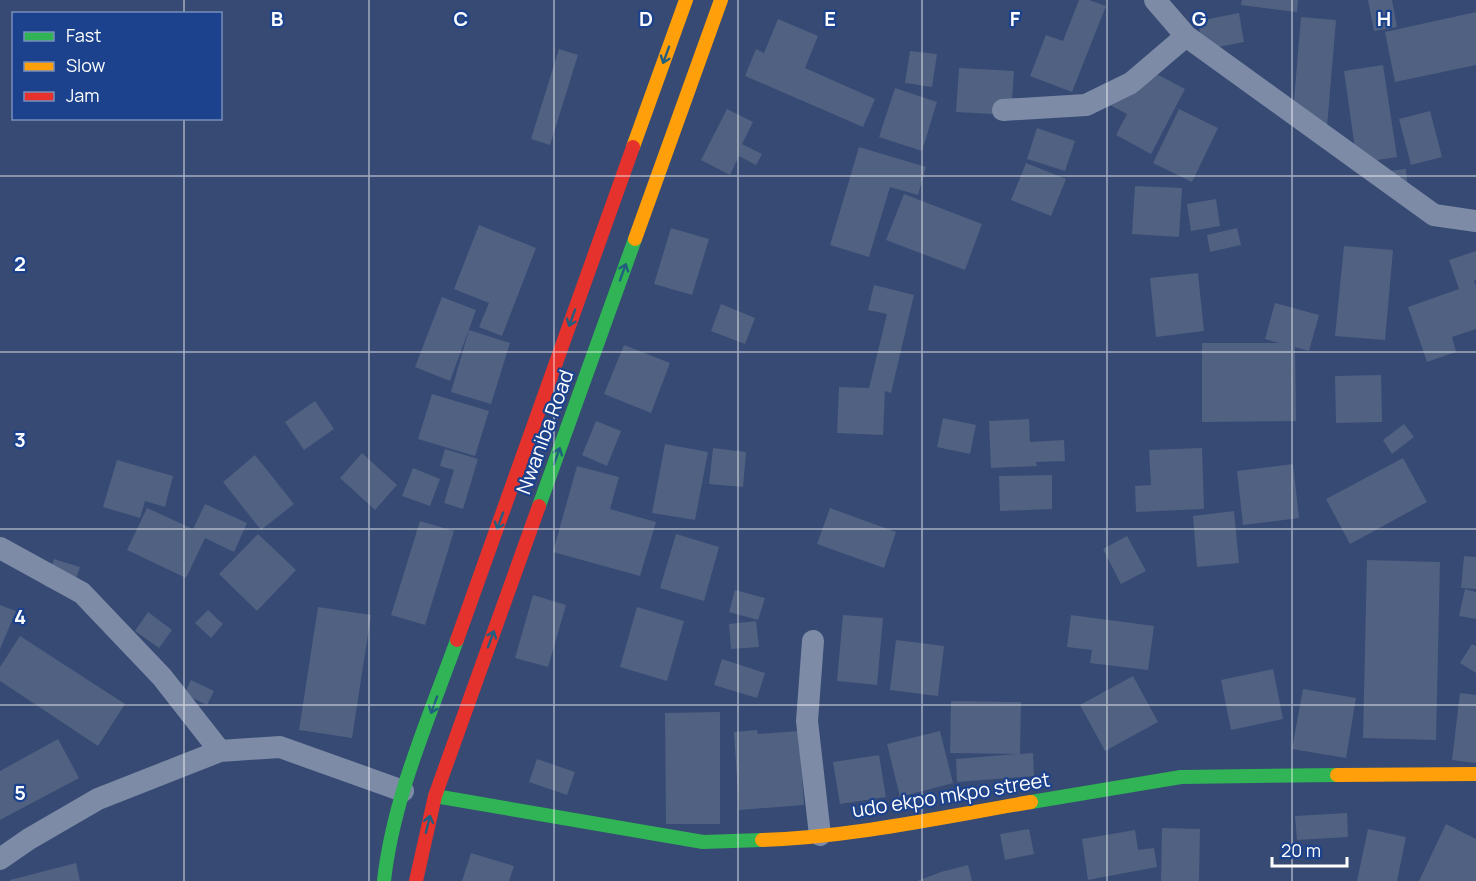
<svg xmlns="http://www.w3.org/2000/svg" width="1476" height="881" font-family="Manrope,sans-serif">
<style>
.building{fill:#506182}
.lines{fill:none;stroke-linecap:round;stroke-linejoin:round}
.street{stroke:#7d8ba7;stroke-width:22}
.fast{stroke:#30b455;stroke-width:14}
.slow{stroke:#ff9f0a;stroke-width:14}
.jam{stroke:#e5322d;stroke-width:14}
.oneway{stroke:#215e7f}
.grid{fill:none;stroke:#fff;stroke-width:1.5;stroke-opacity:0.55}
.labels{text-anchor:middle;stroke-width:4.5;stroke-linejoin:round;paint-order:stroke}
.street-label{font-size:20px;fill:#fff;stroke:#1c428d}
.grid-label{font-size:20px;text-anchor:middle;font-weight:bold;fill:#fff;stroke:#1c428d;stroke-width:4.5;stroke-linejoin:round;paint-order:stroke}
</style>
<rect width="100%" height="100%" fill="#364a73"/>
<path class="building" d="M1079 0H1089L1106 6 1072 92 1030 76 1046 35 1063 41Z
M1242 0H1298L1297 12 1241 5Z
M1368 0H1392L1397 27 1374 31Z
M1476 12V65L1395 82 1385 32Z
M1239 13 1244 42 1203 50 1198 21Z
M1301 17 1336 20 1327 127 1292 124Z
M778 19 818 36 805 68 875 99 863 127 745 76 756 49 764 53Z
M559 49 578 55 550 145 531 139Z
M910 51 937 54 932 87 905 83Z
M1383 65 1397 157 1357 163 1344 71Z
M959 68 1014 71 1011 115 956 112Z
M1149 70 1185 89 1151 154 1116 135 1127 114 1108 104 1119 82 1138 92Z
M895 88 937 102 922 151 879 137Z
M727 109 753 122 742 144 762 154 756 165 739 156 730 175 701 160Z
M1179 109 1218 128 1192 182 1153 163Z
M1430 111 1442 157 1411 165 1399 119Z
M1037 128 1075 141 1065 171 1027 159Z
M859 147 926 167 918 195 890 187 869 257 830 245Z
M1026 163 1066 179 1051 216 1011 200Z
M1406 169 1408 192 1389 171Z
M1135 186 1182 188 1179 237 1132 234Z
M904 194 982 224 965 270 886 240Z
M1216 199 1220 226 1191 231 1187 204Z
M479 225 536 248 502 336 479 327 489 303 454 289Z
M671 228 709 239 692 295 654 284Z
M1237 228 1241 245 1210 252 1207 235Z
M1344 246 1393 250 1385 340 1335 336Z
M1476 251V280L1474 281 1476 286V329L1452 337 1456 352 1427 362 1408 307 1459 289 1449 260Z
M1198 273 1204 331 1156 337 1150 278Z
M874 285 914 295 891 393 885 391 883 435 837 433 839 387 869 388 887 314 868 310Z
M442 297 476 310 450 381 415 367Z
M1275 303 1319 315 1309 351 1295 347 1296 421 1202 422V343H1279L1265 339Z
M721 304 755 318 745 344 711 331Z
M469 330 510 343 491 404 451 392Z
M624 345 670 363 651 413 604 394Z
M1381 375 1382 422 1336 423 1335 376Z
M432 394 489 411 475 456 418 439Z
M315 401 334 429 304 450 285 422Z
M943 418 976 425 970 454 937 447Z
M1029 419 1030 442 1064 440 1065 461 1036 462 1037 466 991 468 989 421Z
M596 421 621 431 607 466 582 455Z
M1404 424 1414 437 1392 454 1383 440Z
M665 444 708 452 695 520 652 513Z
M713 448 746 452 743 487 709 484Z
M1202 448 1204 509 1136 512 1135 486 1151 485 1149 450Z
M445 449 478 459 463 509 444 503 454 470 440 466Z
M362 453 397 485 375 510 340 478Z
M255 455 294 504 261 530 223 482Z
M1403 458 1427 502 1350 544 1326 499Z
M117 460 173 476 165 507 145 501 140 518 103 507Z
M1293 464 1299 518 1243 525 1237 471Z
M577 466 619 477 610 509 656 522 640 576 553 552Z
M413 468 440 479 430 506 402 496Z
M1052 475V509L1000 511 999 476Z
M205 504 247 523 234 552 205 538 186 578 127 550 147 508 193 529Z
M830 508 896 532 884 568 817 544Z
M1234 511 1239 563 1197 567 1193 516Z
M420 521 454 531 425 625 391 615Z
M258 534 296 570 257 611 219 574Z
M676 534 719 547 704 601 660 588Z
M1127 536 1146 571 1121 584 1103 549Z
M1464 556 1476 557V589L1461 588Z
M54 559 80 567 71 594 45 586Z
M1367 560 1440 562 1436 740 1363 738Z
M1465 589 1476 592V619L1459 616Z
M735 590 765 598 758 620 729 612Z
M533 595 566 605 548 667 515 658Z
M0 605 16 611 0 649Z
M318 607 371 615 352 738 299 730Z
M637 607 684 621 667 681 620 667Z
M208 610 223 624 211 638 195 623Z
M148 612 172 630 159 648 135 631Z
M843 615 883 618 877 685 837 681Z
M1071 615 1154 626 1148 670 1090 663 1092 650 1067 647Z
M756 621 759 647 731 649 729 624Z
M20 636 125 704 98 746 0 681V667Z
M896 640 944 646 938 696 890 690Z
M1472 644 1476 646V673L1460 663Z
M722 659 765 673 757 698 714 685Z
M1273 669 1283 719 1231 730 1221 680Z
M1133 676 1158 722 1105 751 1080 705Z
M191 680 214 691 207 705 184 694Z
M1303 689 1356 698 1346 758 1292 749Z
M1460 693 1476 695V763L1452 760Z
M951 701 1021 702 1020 754 1033 753 1034 776 957 782 956 759 1017 754 950 753Z
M720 712V824H666L665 713Z
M757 730 758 734 799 731 804 805 739 810 734 732Z
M940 731 953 783 900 797 887 744Z
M58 739 79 778 0 820V771Z
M879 755 886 797 840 804 833 762Z
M537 759 575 772 567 795 529 782Z
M1347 813 1348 837 1297 840 1295 816Z
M1446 824 1476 839V881H1419Z
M1162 828 1200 829 1199 881H1161Z
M1029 829 1034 854 1005 860 1000 834Z
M1368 829 1406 837 1397 881H1357Z
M1135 830 1138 850 1154 848 1157 867 1088 880 1082 839Z
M471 853 514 866 509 881H462Z
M76 863 80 881H10V880Z
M968 865 972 881H917L941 872Z"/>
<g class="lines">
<path class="street" d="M1155 0 1186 36 1434 215 1476 221
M1003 110 1086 105 1131 83 1186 36
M0 548 82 593 162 677 220 751
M813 641 807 721 820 835
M0 859 29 839 98 799 220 751 280 747 403 791"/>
<path class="fast" d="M539 506 635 239
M435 796 703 842 762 840
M1031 802 1181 777 1337 775
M384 881C393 798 429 718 457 640"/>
<path class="slow" d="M633 147 686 0
M635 239 721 0
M1337 775 1476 774
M762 840C852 837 943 817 1031 802"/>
<path class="jam" d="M457 640 633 147
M416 881 435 796 539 506"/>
</g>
<defs><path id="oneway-shaft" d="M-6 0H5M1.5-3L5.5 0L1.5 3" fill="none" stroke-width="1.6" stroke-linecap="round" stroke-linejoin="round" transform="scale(1.5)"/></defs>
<g class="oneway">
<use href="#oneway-shaft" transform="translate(666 55) rotate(110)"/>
<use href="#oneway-shaft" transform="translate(623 272) rotate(-70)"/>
<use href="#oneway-shaft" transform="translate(572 318) rotate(110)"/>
<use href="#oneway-shaft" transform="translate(557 456) rotate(-70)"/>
<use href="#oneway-shaft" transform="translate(500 521) rotate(110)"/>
<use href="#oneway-shaft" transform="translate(491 639) rotate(-70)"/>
<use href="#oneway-shaft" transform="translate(434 705) rotate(110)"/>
<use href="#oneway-shaft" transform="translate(428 824) rotate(-76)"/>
</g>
<path class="grid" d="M184 0V14M369 0V881M554 0V881M738 0V881M922 0V881M1107 0V881M1292 0V881M184 118V881M0 176H1476M0 352H1476M0 529H1476M0 705H1476"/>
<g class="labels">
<g class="street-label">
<text transform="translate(545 432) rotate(-70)" y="7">Nwaniba Road</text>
<text transform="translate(951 795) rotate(-9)" y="7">udo ekpo mkpo street</text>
</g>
</g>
<g class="grid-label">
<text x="277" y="26">B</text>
<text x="461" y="26">C</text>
<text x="646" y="26">D</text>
<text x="830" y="26">E</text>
<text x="1015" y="26">F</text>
<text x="1199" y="26">G</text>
<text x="1384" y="26">H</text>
<text x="20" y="271">2</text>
<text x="20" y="447">3</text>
<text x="20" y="624">4</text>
<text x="20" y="800">5</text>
</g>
<rect x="12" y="12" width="210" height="108" fill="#1c428d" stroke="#778ebb" stroke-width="1.5"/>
<rect x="24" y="32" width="30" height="9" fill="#30b455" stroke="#778ebb" stroke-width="1.5"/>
<text x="66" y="42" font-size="18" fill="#ffffff">Fast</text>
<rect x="24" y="62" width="30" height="9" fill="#ff9f0a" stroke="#778ebb" stroke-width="1.5"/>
<text x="66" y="72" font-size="18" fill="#ffffff">Slow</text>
<rect x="24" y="92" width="30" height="9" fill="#e5322d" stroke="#778ebb" stroke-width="1.5"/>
<text x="66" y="102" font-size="18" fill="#ffffff">Jam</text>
<path d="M1272 857v9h75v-9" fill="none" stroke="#ffffff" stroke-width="3"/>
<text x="1281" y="857" font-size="18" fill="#ffffff" stroke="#1c428d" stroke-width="4.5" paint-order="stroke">20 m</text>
</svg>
